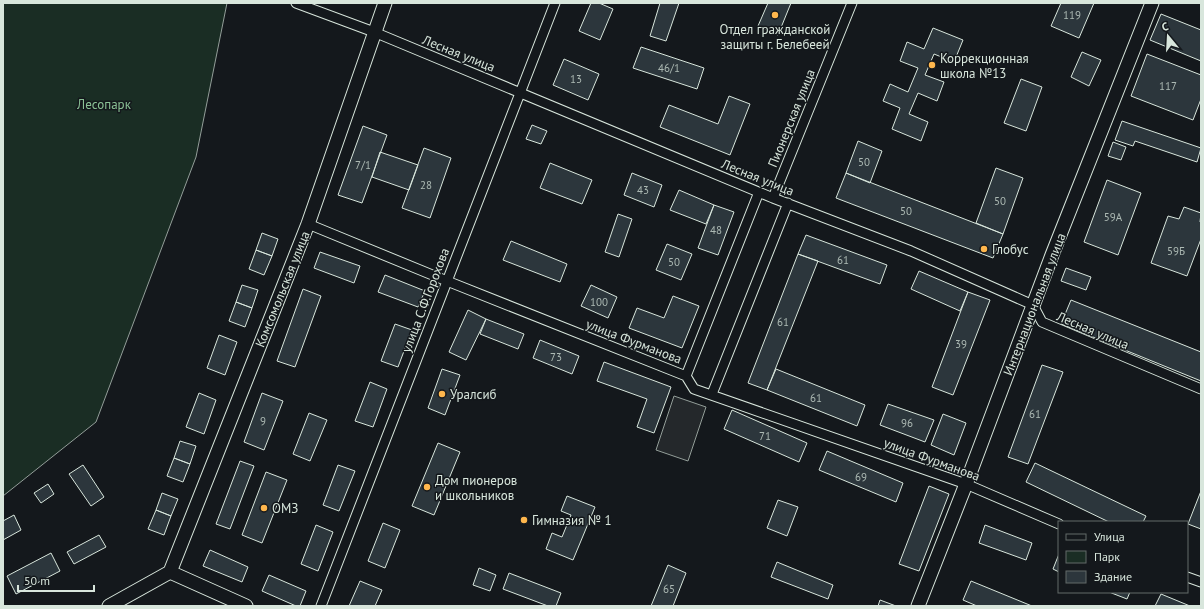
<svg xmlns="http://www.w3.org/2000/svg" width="1204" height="609" font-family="'PT Sans',sans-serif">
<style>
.green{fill:#1a2d24;stroke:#939e99}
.parking{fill:#24282b;stroke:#939e99}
.building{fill:#2c363c;stroke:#d8e6dc}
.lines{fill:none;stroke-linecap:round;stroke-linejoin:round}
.street-casing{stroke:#d8e6dc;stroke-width:11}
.secondary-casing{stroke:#d8e6dc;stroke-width:15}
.street{stroke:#14181c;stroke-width:9}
.secondary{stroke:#14181c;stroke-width:13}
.poi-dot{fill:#ffb74d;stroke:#14181c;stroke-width:1.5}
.labels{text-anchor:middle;stroke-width:3;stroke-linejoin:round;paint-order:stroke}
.number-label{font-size:11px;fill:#adbab4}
.poi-label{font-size:13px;fill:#d8e6dc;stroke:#14181c;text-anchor:start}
.street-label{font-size:13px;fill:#d8e6dc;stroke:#14181c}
.park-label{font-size:13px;fill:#8ac095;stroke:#14181c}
</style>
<rect width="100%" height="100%" fill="#14181c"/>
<path class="green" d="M3 3H227L196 157 96 422 3 496Z"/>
<path class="parking" d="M674 396 706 407 688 461 656 450Z"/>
<path class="building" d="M591 3H599L613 9 600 40 579 31Z
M660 3H679L666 41 650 36Z
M768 3H791L778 35 758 26Z
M1061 3H1094L1079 38 1051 26Z
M1161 14 1201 30V61L1150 40Z
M933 28 963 40 954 62 934 54 925 75 944 82 937 101 918 93 909 114 928 122 921 141 892 129 900 108 883 101 890 84 908 92 918 68 900 61 907 42 924 49Z
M641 47 704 68 697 89 633 68Z
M1082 52 1101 60 1089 86 1071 77Z
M1147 54 1201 75V99L1193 120 1131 96Z
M564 59 599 74 588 100 553 85Z
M1021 79 1042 87 1026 131 1004 123Z
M729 96 750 104 730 155 660 127 669 105 718 124Z
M1122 121 1201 148 1197 162 1135 141 1133 146 1115 140Z
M532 125 547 131 541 144 526 139Z
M363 126 387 135 362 203 338 195Z
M858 141 882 151 870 183 846 173Z
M1113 142 1126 147 1121 160 1108 156Z
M424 148 451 158 430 218 402 208Z
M380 152 418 165 409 190 372 177Z
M550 163 592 180 582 204 540 188Z
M996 168 1023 178 1003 234 976 223Z
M632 173 662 185 654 207 624 195Z
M846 173 1003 234 993 258 836 198Z
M1107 180 1141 193 1118 255 1084 242Z
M679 190 714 205 706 224 670 210Z
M714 205 734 212 718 255 698 248Z
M1184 207 1201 213 1200 222H1201V239L1187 276 1151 263 1168 216 1179 219Z
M618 214 632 219 619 257 605 252Z
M262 233 278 239 272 256 256 250Z
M806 235 887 265 880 284 798 254Z
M511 241 567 264 560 282 503 260Z
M667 244 692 254 681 280 656 270Z
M256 250 272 256 264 275 249 269Z
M320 252 360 266 354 283 314 268Z
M798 254 818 261 767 390 748 383Z
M1066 268 1091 277 1086 290 1061 281Z
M919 271 968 292 960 311 911 289Z
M385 275 425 291 418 307 378 292Z
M242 285 258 290 252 308 236 302Z
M591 285 617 297 608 318 581 306Z
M303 289 321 296 295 367 277 361Z
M968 292 990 300 953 395 932 387Z
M673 296 699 306 682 348 629 328 637 308 664 318Z
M1071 300 1201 352V381L1061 324Z
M236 302 252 308 245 327 229 321Z
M468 310 486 319 466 360 449 352Z
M486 319 524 334 518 349 480 334Z
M395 324 412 330 398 367 381 361Z
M219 335 237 342 225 375 207 368Z
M540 340 579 356 572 374 533 358Z
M604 362 671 387 654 433 637 427 647 399 597 381Z
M1042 365 1063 372 1028 464 1008 457Z
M442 369 460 375 445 415 428 408Z
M776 369 865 405 857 426 767 390Z
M370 382 387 389 373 427 355 421Z
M199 393 216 400 204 434 186 427Z
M262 393 283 401 264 450 244 442Z
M888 404 934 420 925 442 880 425Z
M732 410 807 443 799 462 724 429Z
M309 413 327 420 310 461 293 454Z
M943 414 966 423 954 455 931 445Z
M180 441 196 446 190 464 174 458Z
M438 443 460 452 434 515 412 506Z
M827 451 903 483 896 502 819 470Z
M174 458 190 464 183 482 167 476Z
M240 461 254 466 230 529 216 524Z
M1035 463 1146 516 1143 522H1109L1026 482Z
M83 465 104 497 91 506 69 474Z
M338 465 355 471 339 511 323 505Z
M266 472 287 480 262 543 242 535Z
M48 484 54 494 41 503 34 493Z
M929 486 949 494 919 571 899 564Z
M1201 491V529L1188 524Z
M162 493 178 499 171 516 156 510Z
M567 496 595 507 573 560 546 549 552 533 562 537 571 515 561 511Z
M778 500 798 507 787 536 767 528Z
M156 510 171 516 164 535 148 529Z
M14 515 21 530 3 540V521Z
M383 523 400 530 385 568 368 561Z
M316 525 333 532 318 571 301 564Z
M985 525 1032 543 1026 560 979 543Z
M99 535 106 547 74 564 67 552Z
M210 550 248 567 242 582 203 566Z
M51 553 60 571 16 594 7 576Z
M1059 554V572L1053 569Z
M777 562 833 585 828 599 771 577Z
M668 565 686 573 673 606H651Z
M479 568 496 575 490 591 473 585Z
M509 573 561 593 556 606H548L503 589Z
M269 575 306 591 300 606H296L262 591Z
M360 581 382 590 375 606H349Z
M971 581 1032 606H977L963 600Z
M1109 592H1130L1127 599Z
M1161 594 1190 606H1155Z
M880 600 896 606H878Z"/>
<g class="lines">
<g class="street-casing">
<path id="street" d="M296 3 374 32 773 198 911 251 1033 305 1042 322 1201 389
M773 198 852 3
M308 224 447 281 686 376 694 389 966 484 1059 524
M686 376 759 192
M712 394 788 203
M1187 577 1201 582
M321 606 555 3"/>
</g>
<g class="secondary-casing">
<path id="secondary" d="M170 572 308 224 385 3
M170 572 246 606
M109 606 170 572
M918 606 966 484 1052 255 1152 3"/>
</g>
<use href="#street" class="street"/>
<use href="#secondary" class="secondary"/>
</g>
<g class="poi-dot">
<circle cx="775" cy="15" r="4"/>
<circle cx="932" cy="65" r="4"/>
<circle cx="984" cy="249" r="4"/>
<circle cx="442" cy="394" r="4"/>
<circle cx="427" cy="487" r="4"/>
<circle cx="264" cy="508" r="4"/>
<circle cx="524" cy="520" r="4"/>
</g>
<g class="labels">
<g class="number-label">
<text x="1072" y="19">119</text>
<text x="669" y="72">46/1</text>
<text x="576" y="83">13</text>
<text x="1168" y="90">117</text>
<text x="864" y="166">50</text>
<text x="363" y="169">7/1</text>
<text x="426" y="189">28</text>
<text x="643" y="194">43</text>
<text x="1000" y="205">50</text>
<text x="906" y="215">50</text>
<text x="1113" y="221">59А</text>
<text x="716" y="234">48</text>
<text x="1176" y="255">59Б</text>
<text x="843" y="264">61</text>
<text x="674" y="266">50</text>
<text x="599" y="306">100</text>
<text x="783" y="326">61</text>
<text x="961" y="348">39</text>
<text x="556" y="361">73</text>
<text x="816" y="402">61</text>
<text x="1035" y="418">61</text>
<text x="263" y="425">9</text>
<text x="907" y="427">96</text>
<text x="765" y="440">71</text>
<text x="861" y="481">69</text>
<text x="669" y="593">65</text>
</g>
<g class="poi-label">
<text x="775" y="34" text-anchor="middle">Отдел гражданской<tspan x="775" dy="15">защиты г. Белебеей</tspan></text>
<text x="940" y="63">Коррекционная<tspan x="940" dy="15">школа №13</tspan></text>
<text x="992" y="254">Глобус</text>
<text x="450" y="399">Уралсиб</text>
<text x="435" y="485">Дом пионеров<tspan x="435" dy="15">и школьников</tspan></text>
<text x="272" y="513">ОМЗ</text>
<text x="532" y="525">Гимназия № 1</text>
</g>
<g class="street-label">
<text transform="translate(459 53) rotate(22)" y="5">Лесная улица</text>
<text transform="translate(791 118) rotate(-68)" y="5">Пионерская улица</text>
<text transform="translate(758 177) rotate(22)" y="5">Лесная улица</text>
<text transform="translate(282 289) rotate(-68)" y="5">Комсомольская улица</text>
<text transform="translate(425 300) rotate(-69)" y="5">улица С.Ф.Горохова</text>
<text transform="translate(1034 304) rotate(-69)" y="5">Интернациональная улица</text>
<text transform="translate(1093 330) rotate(23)" y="5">Лесная улица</text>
<text transform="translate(634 341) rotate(21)" y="5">улица Фурманова</text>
<text transform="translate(932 459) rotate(20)" y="5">улица Фурманова</text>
</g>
<g class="park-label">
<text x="104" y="109">Лесопарк</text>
</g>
</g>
<rect width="1204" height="609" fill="none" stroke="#d8e6dc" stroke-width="8"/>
<rect x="1058" y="521" width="130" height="72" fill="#14181c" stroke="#626a69"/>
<rect x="1066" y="534" width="20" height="6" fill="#14181c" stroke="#626a69"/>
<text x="1094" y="541" font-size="12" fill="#d8e6dc">Улица</text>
<rect x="1066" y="551" width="20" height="12" fill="#1a2d24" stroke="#626a69"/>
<text x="1094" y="561" font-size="12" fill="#d8e6dc">Парк</text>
<rect x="1066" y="571" width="20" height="12" fill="#2c363c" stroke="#626a69"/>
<text x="1094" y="581" font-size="12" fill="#d8e6dc">Здание</text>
<g transform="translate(1168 36) rotate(342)" stroke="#14181c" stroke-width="3" paint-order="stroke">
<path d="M0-3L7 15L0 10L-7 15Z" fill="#d8e6dc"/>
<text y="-6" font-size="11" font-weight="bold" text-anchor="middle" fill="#d8e6dc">С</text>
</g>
<path d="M18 585v6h76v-6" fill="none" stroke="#d8e6dc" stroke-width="2"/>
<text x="24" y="585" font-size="12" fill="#d8e6dc" stroke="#14181c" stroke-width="3" paint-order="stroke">50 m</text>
</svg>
